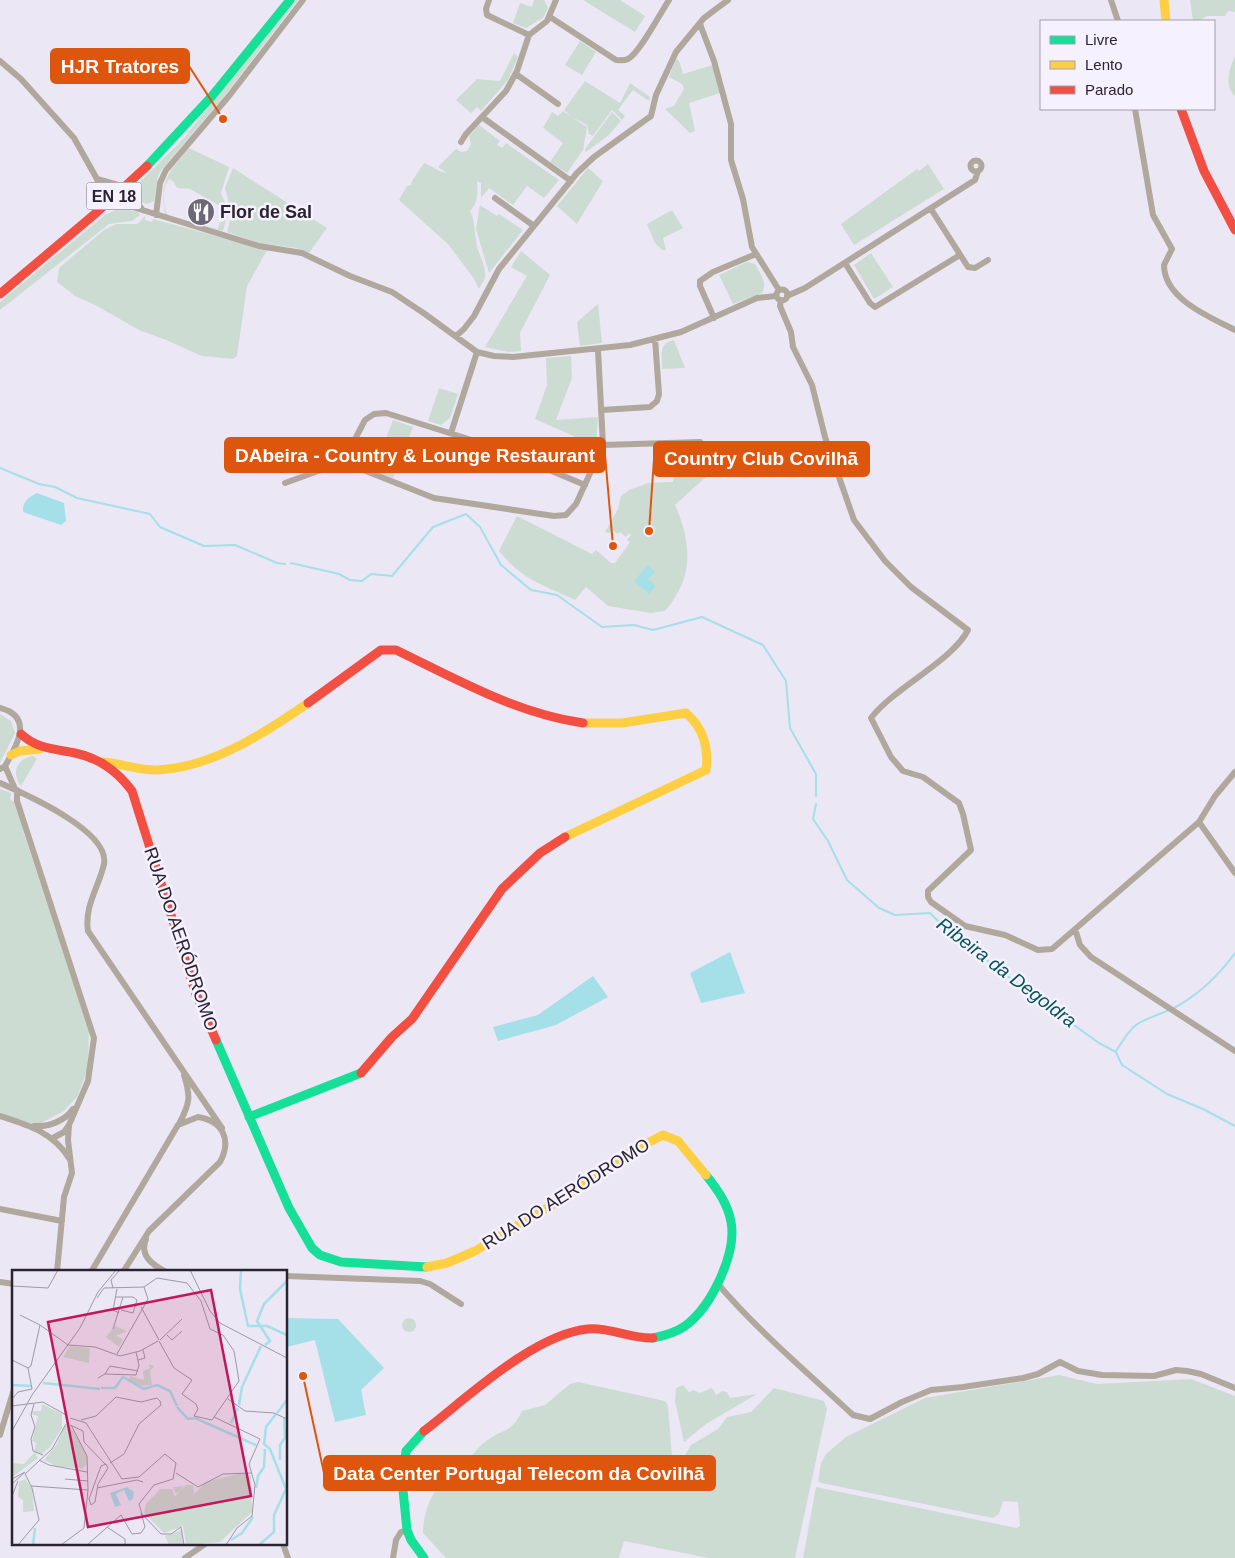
<svg xmlns="http://www.w3.org/2000/svg" width="1235" height="1558" font-family="Arial,sans-serif">
<style>
.green{fill:#ccdcd2}
.water{fill:#a5dfe7}
.lines{fill:none;stroke-linecap:round;stroke-linejoin:round}
.stream{stroke:#a5dfe7;stroke-width:2}
.street{stroke:#b0a79d;stroke-width:6}
.fast{stroke:#16e098;stroke-width:9}
.slow{stroke:#ffcf43;stroke-width:9}
.jam{stroke:#f24e42;stroke-width:9}
.labels{text-anchor:middle;stroke-width:5;stroke-linejoin:round;paint-order:stroke}
.shield{fill:#f6f1fe;stroke:#66626e;stroke-width:1}
.shield-label{font-size:16px;font-weight:bold;fill:#292430}
.poi-label{font-size:18px;font-weight:bold;fill:#292430;stroke:#f6f1fe;text-anchor:start}
.street-label{font-size:18px;fill:#292430;stroke:#f6f1fe}
.water-label{font-size:19px;font-style:italic;fill:#045459;stroke:#f6f1fe}
.inset-river{fill:none;stroke:#a5dfe7;stroke-width:2.5}
.inset-road{fill:none;stroke:#9e99a6;stroke-width:1}
.view{fill:#c2185b;fill-opacity:0.15;stroke:#c2185b;stroke-width:2.5}
.inset-edge{fill:none;stroke:#292430;stroke-width:2.5}
.leader{fill:none;stroke:#de560e;stroke-width:2}
.callout-dot{fill:#de560e;stroke:#f6f1fe;stroke-width:2}
.callout{fill:#de560e;stroke:#de560e;stroke-width:2}
.callout-label{font-size:19px;text-anchor:middle;font-weight:bold;fill:#fff}
</style>
<rect width="100%" height="100%" fill="#ece7f5"/>
<path class="green" d="M292 0H298L226 94 162 169 158 176 154 201 147 204 142 202 135 193 140 182 184 138Z
M534 0H544L548 8 543 18 526 28 513 23 520 3 532 7Z
M583 0H620L645 16 635 32Z
M1190 0H1235V12L1228 11 1225 16H1207L1198 21H1193Z
M580 41 596 52 582 75 565 65Z
M514 53 518 57 508 80 481 111 477 107 471 113 456 100 477 79 500 81Z
M1235 57V96C1224 87 1229 68 1235 57Z
M676 58 680 63 683 74 713 65 720 93 689 103 695 131 690 133 665 109 674 106 684 89 682 84 669 77Z
M585 81 620 103 630 83 650 97 649 101 633 90 618 110 625 116 622 120 612 110 593 136 589 134 587 125 572 117 564 110Z
M563 111 587 127 583 150 567 173 550 162 563 143 543 128 552 112 558 116Z
M612 112 621 121 609 135 586 152 585 149Z
M479 125 500 141 497 145 502 148 506 143 559 180 544 198 527 186 513 205 489 188 481 198V183L477 181C478 192 478 204 470 211L473 218 477 247 485 269V278L479 289 474 279 449 245 399 200 407 186 411 185 412 181 424 163C432 166 439 172 447 173L438 167 456 149 461 152 467 151 471 144 469 136Z
M189 148 229 167 221 193 228 211 223 231 195 224 218 229 220 222H223L225 211 227 210 224 205 222 207 190 189 177 188 173 181 169 179C163 186 162 207 168 215H165C160 180 168 173 189 148Z
M928 164 944 189 854 245 841 224 917 169 919 171Z
M233 168 327 228 309 253 296 248 260 243 227 232 232 214 225 188Z
M588 168 603 181 577 224 557 206Z
M480 205 497 216 499 214 523 230 489 273 476 229Z
M120 208 138 212 140 215 132 221 109 224 0 310V302L105 215Z
M672 210 683 228 663 238 666 250H662L655 243 647 224Z
M145 216V220L152 222 153 219 267 250 247 286 237 356 233 359 202 356 164 339 141 331 95 305 75 296 57 282 59 268 104 230 116 224H137Z
M521 251 550 275 520 333 521 351 508 352 485 347 527 276 511 267Z
M871 253 893 287 874 299 854 265Z
M747 262 755 264C760 273 768 283 762 293L733 304 719 275Z
M598 304 602 343 580 346 577 322Z
M674 340 685 368 662 369C662 356 658 343 674 340Z
M571 356 572 378 556 420 598 417 596 446 535 419 547 385 546 358Z
M439 388 458 394 450 418 441 425 428 421Z
M393 420 413 427 393 478 373 471Z
M677 450 684 451V455L707 456 708 475 675 505C692 544 694 578 665 611L651 613 608 606 586 587 575 600C540 583 525 582 499 551L517 516 592 554 596 550 611 563H615L630 542 627 540 631 535 629 533 626 537 620 532 618 534 612 530 609 533 605 532 618 509 621 496 629 490 648 483 673 482Z
M0 714 11 721 15 733 0 763Z
M33 756 37 759 21 786C11 773 16 759 33 756Z
M0 789 11 793 10 799 19 805 23 831 89 1030 88 1069 77 1097 64 1111 37 1125 0 1115Z
M402 1325a7 7 0 1 1 14 0a7 7 0 1 1-14 0Z
M1059 1375 1097 1384 1191 1379 1235 1396V1558H803L816 1487 1017 1528 1020 1526 1018 1502 1003 1501 999 1514 993 1518 821 1483 818 1481 821 1463 826 1454 846 1437 925 1398Z
M578 1382 665 1401 668 1406 672 1457 675 1464H680L691 1445 718 1429 727 1417 751 1412 774 1388 824 1401 827 1409 795 1558H708L624 1541 619 1558H446L423 1533C423 1508 435 1486 453 1469 458 1465 464 1462 469 1458 475 1453 479 1446 485 1442 504 1427 509 1436 522 1411L545 1405 570 1384Z
M683 1385 689 1392 694 1390 699 1393 712 1388 716 1395 722 1391 727 1392 730 1398 757 1394 706 1424 684 1442 675 1401 676 1388Z"/>
<path class="water" d="M37 493 64 503 66 521 61 525 23 512C22 502 29 497 37 493Z
M648 565 655 572 648 579 656 586 649 594 634 581Z
M730 952 745 993 701 1003 690 973Z
M593 976 608 997 556 1025 498 1041 493 1027 538 1015Z
M286 1318 338 1319 384 1368 361 1390 366 1415 335 1422 315 1340 286 1347Z"/>
<g class="lines">
<path class="stream" d="M0 468 39 484 55 487 77 498 150 514 160 527 204 546 235 545 277 563 285 564
M291 563 339 574 350 580 362 581 371 574 392 576 433 527 466 514 480 527 501 565 531 590 557 595 602 627 634 625 653 630 702 617 763 645 786 681 790 728 816 774V796
M816 804 813 819 828 841 847 880 879 908 895 915 930 913 946 929 1039 1000 1099 1043 1116 1052 1122 1065 1167 1094 1203 1109 1235 1126
M1174 1008C1198 995 1219 975 1235 953
M1116 1051C1137 1018 1135 1025 1169 1010"/>
<path class="street" d="M489 0 486 9 487 15 529 35
M1111 0 1118 21
M550 17 616 60C621 60 624 61 628 59 639 54 661 12 669 0
M700 24 714 61 731 124V160L743 199 752 247 779 290
M0 61 21 79 74 138 97 179 99 188 110 200 259 246 302 253 350 276 392 292 425 314 477 352 494 356 513 357 630 345 681 332 757 298 776 296
M516 74 558 104
M1135 109 1153 215 1172 249 1164 265C1164 299 1210 317 1235 330
M482 117 571 181
M461 142 466 134 506 91 517 71 529 35 547 21 556 0
M970.5 166a5.5 5.5 0 1 1 11 0a5.5 5.5 0 1 1-11 0Z
M97 179 125 187 142 209
M495 198 534 226
M931 209 968 267 975 268 988 260
M156 215 160 183 166 170 229 96 303 0
M845 263 870 303 875 307 960 255
M776.5 295a5.5 5.5 0 1 1 11 0a5.5 5.5 0 1 1-11 0Z
M787 296 805 288 975 180 978 171
M781 300 780 306 791 332 793 347 812 385 825 437 854 520 885 561 911 587 968 630C952 661 894 688 871 718L891 757 903 771 923 777 959 803 963 814 971 850 928 891V897L931 902 965 926 1005 935 1038 950 1052 949 1199 822 1215 796 1235 772
M714 318 700 286V281L713 272 756 254
M456 336 464 329 474 316 499 269 577 173 594 157 651 116 656 95 676 52 704 18 728 0
M602 410 650 407 657 401 659 394 655 339
M451 433 477 352
M603 445 700 442
M343 462 365 420 374 414 386 413 497 448 585 485
M285 483 343 462 434 498 554 516 566 515 576 504 603 445 598 350
M0 708C35 717 16 747 5 766L0 769
M5 766 15 789
M0 783C25 794 110 831 104 864 99 887 84 906 88 931L222 1128
M17 790V801L94 1038 88 1081 69 1125 68 1140 72 1173 64 1197 57 1272
M1199 822 1235 873
M1075 929 1080 945 1091 957 1235 1051
M0 1116C28 1125 52 1132 69 1158
M179 1124C190 1103 191 1097 184 1075
M34 1126C49 1127 65 1121 73 1109
M53 1138 64 1132 69 1125
M0 1209 62 1221
M146 1239C139 1256 153 1265 166 1272
M91 1272 178 1125 198 1117C223 1121 232 1140 220 1162L149 1231 123 1272
M286 1276 420 1281 430 1284 461 1304
M0 1282 14 1284
M717 1283C758 1331 807 1372 853 1415L870 1419 902 1402 931 1390 963 1387 1023 1378 1038 1374 1060 1362 1078 1371 1102 1375 1154 1376 1176 1370 1187 1371 1201 1374 1235 1388
M0 1435 14 1389
M283 1544 288 1558
M185 1558 205 1544
M393 1558 396 1540 401 1532 407 1531"/>
<path class="fast" d="M147 166 212 96 290 0
M216 1040 289 1208 312 1248 320 1255 341 1262 427 1267
M249 1117 361 1073
M653 1338C663 1336 675 1333 685 1326 711 1308 737 1253 731 1222 728 1204 717 1189 706 1175
M424 1558 411 1540 407 1530 402 1480 406 1451 424 1431"/>
<path class="slow" d="M1164 0 1166 21
M11 755 20 751 40 749
M100 762C119 762 138 771 157 770 211 768 265 733 308 703
M565 837 706 770C709 748 703 727 686 713L622 723H583
M427 1267 447 1263 475 1251 552 1205 632 1151 663 1135 678 1141 706 1175"/>
<path class="jam" d="M1181 109 1204 171 1235 230
M0 294 96 213 147 166
M308 703 381 650H396C456 679 515 713 583 723
M21 734C37 749 55 749 75 753 99 758 118 772 132 791L196 994 216 1040
M361 1073 392 1037 412 1019 502 889 540 853 565 837
M424 1431C467 1398 534 1334 588 1329 610 1327 631 1339 653 1338"/>
</g>
<defs>
<g id="restaurant-disc" transform="scale(1.4375)"><circle r="9.5" fill="#6d6875" stroke="#f6f1fe"/><path d="M-5-6h1v4h1v-4h1v4h1v-4h1v5L-1.5 .5V6h-2V.5L-5-1ZM5-6V6H3V1.5H1.5Q1.5-4 5-6Z" fill="#fff"/></g>
</defs>
<g fill-rule="evenodd">
<use href="#restaurant-disc" x="201" y="212"/>
</g>
<g class="labels">
<rect class="shield" x="86.5" y="182.5" width="55" height="27" rx="4"/>
<g class="shield-label">
<text x="114" y="202">EN 18</text>
</g>
<g class="poi-label">
<text x="220" y="218">Flor de Sal</text>
</g>
<g class="street-label">
<text transform="translate(181 939) rotate(71)" y="6">RUA DO AERÓDROMO</text>
<text transform="translate(566 1194) rotate(-32)" y="6">RUA DO AERÓDROMO</text>
</g>
<g class="water-label">
<text transform="translate(1007 972) rotate(37)" y="7">Ribeira da Degoldra</text>
</g>
</g>
<g transform="translate(12 1270)">
<rect width="275" height="275" fill="#ece7f5"/>
<path d="M103 56 115 61 104 66 111 69 107 77 94 67ZM58 76 78 78 77 93 51 87ZM137 94 142 96 138 101 140 115 128 116 116 111 118 106 132 110 131 101 138 98ZM30 134 50 144V158L38 177 30 184 23 183 26 188 0 207V193L12 194 22 183 24 173 20 171 26 146 20 144 21 141H29ZM53 156H58L75 185V194L70 199 44 196 32 190 45 174ZM229 203 239 205 240 242 208 272 174 275 171 256 152 263 132 243 134 234 148 219H160L163 227 168 220 164 224 161 217 172 216 169 220 174 215H181L182 224 194 212ZM13 209 20 219 22 241 11 242V230L6 227 7 212ZM170 260 171 275H157L153 266Z" fill="#ccdcd2"/>
<path d="M115 217 122 222 121 229 117 231 112 220 104 224 109 235 103 237 98 223Z" fill="#a5dfe7"/>
<path class="inset-river" d="M229 0 228 19 236 56H255L275 65M253 75 258 71 245 51 252 34 275 11M31 113 88 119M0 115 19 116M89 118H103L111 107 132 119 145 115 158 121 165 136M227 135 230 117 249 76M165 137 176 149 183 148 244 175M265 143 275 130M272 148 273 168M219 153 226 138M268 190V175L273 168M244 218 246 206 252 197 253 179M219 270 230 263 241 247M21 275 23 258M247 275 262 262V245L274 219 258 179 252 174 254 157 264 144"/>
<path class="inset-road" d="M178 0 198 41 208 53 275 88M0 16 36 18 46 0M101 18 99 10 108 0M105 19 101 40 107 43M104 27H121L125 30 121 43 109 40M85 28 92 18 132 17 145 8 175 13 189 31 198 59 211 65 222 81 227 111 200 150 182 146 186 139 184 134 170 124 180 110 162 98 147 71M129 37 147 70M8 45 28 55M101 59 111 27M155 65 160 70 170 61M148 70 170 49M105 84 136 29 132 17M0 90 16 98 19 96 28 55 56 75 83 77 108 86 128 81 146 71M126 90 133 88 131 80M93 104 98 96 126 101M86 108 93 104 124 105 127 95 124 82M0 129 6 122 20 119 16 98M216 129 233 141 262 143 275 149M22 134 19 145 23 157 19 169 21 181 31 185M0 136 31 132 54 145M202 147 248 169 237 194 243 215 240 246 225 258 214 275M58 148 74 153 110 209 127 207 153 184 164 193 161 209 142 215 127 234 130 244 149 264H159L169 257 172 275M69 150 84 146 104 127 129 132 145 128 148 131 149 135 127 154 112 184 98 193M58 155 71 161 72 172 94 195M0 161 20 125 68 58 86 22 104 0M27 190 37 195 75 202M94 194 96 198 86 214 83 232 79 235 77 229 89 196ZM164 203 186 217 211 204 240 203M0 209 13 202 0 214M53 209 76 211M19 216 76 220 75 186 59 155M85 218 125 210 131 212M0 226 6 211M95 257 113 269V275M6 275 27 250 20 218 13 204 40 179 54 154M49 275 72 258 76 220M75 275 109 245 120 264 129 263 133 257 129 243"/>
<path class="view" d="M199 20 239 226 76 257 36 52Z"/>
<rect width="275" height="275" class="inset-edge"/>
</g>
<path class="leader" d="M223 119L189 66M613 546L605 455M649 531L654 459M303 1376L324 1473"/>
<g class="callout-dot">
<circle cx="223" cy="119" r="5"/>
<circle cx="613" cy="546" r="5"/>
<circle cx="649" cy="531" r="5"/>
<circle cx="303" cy="1376" r="5"/>
</g>
<g class="callout">
<rect x="51" y="49" width="138" height="34" rx="5"/>
<rect x="225" y="438" width="380" height="34" rx="5"/>
<rect x="654" y="442" width="215" height="34" rx="5"/>
<rect x="324" y="1456" width="391" height="34" rx="5"/>
</g>
<g class="callout-label">
<text x="120" y="73">HJR Tratores</text>
<text x="415" y="462">DAbeira - Country &amp; Lounge Restaurant</text>
<text x="761" y="465">Country Club Covilhã</text>
<text x="519" y="1480">Data Center Portugal Telecom da Covilhã</text>
</g>
<rect x="1040" y="20" width="175" height="90" fill="#f6f1fe" stroke="#a49fac"/>
<rect x="1050" y="36" width="25" height="8" fill="#16e098" stroke="#a49fac"/>
<text x="1085" y="45" font-size="15" fill="#292430">Livre</text>
<rect x="1050" y="61" width="25" height="8" fill="#ffcf43" stroke="#a49fac"/>
<text x="1085" y="70" font-size="15" fill="#292430">Lento</text>
<rect x="1050" y="86" width="25" height="8" fill="#f24e42" stroke="#a49fac"/>
<text x="1085" y="95" font-size="15" fill="#292430">Parado</text>
</svg>
